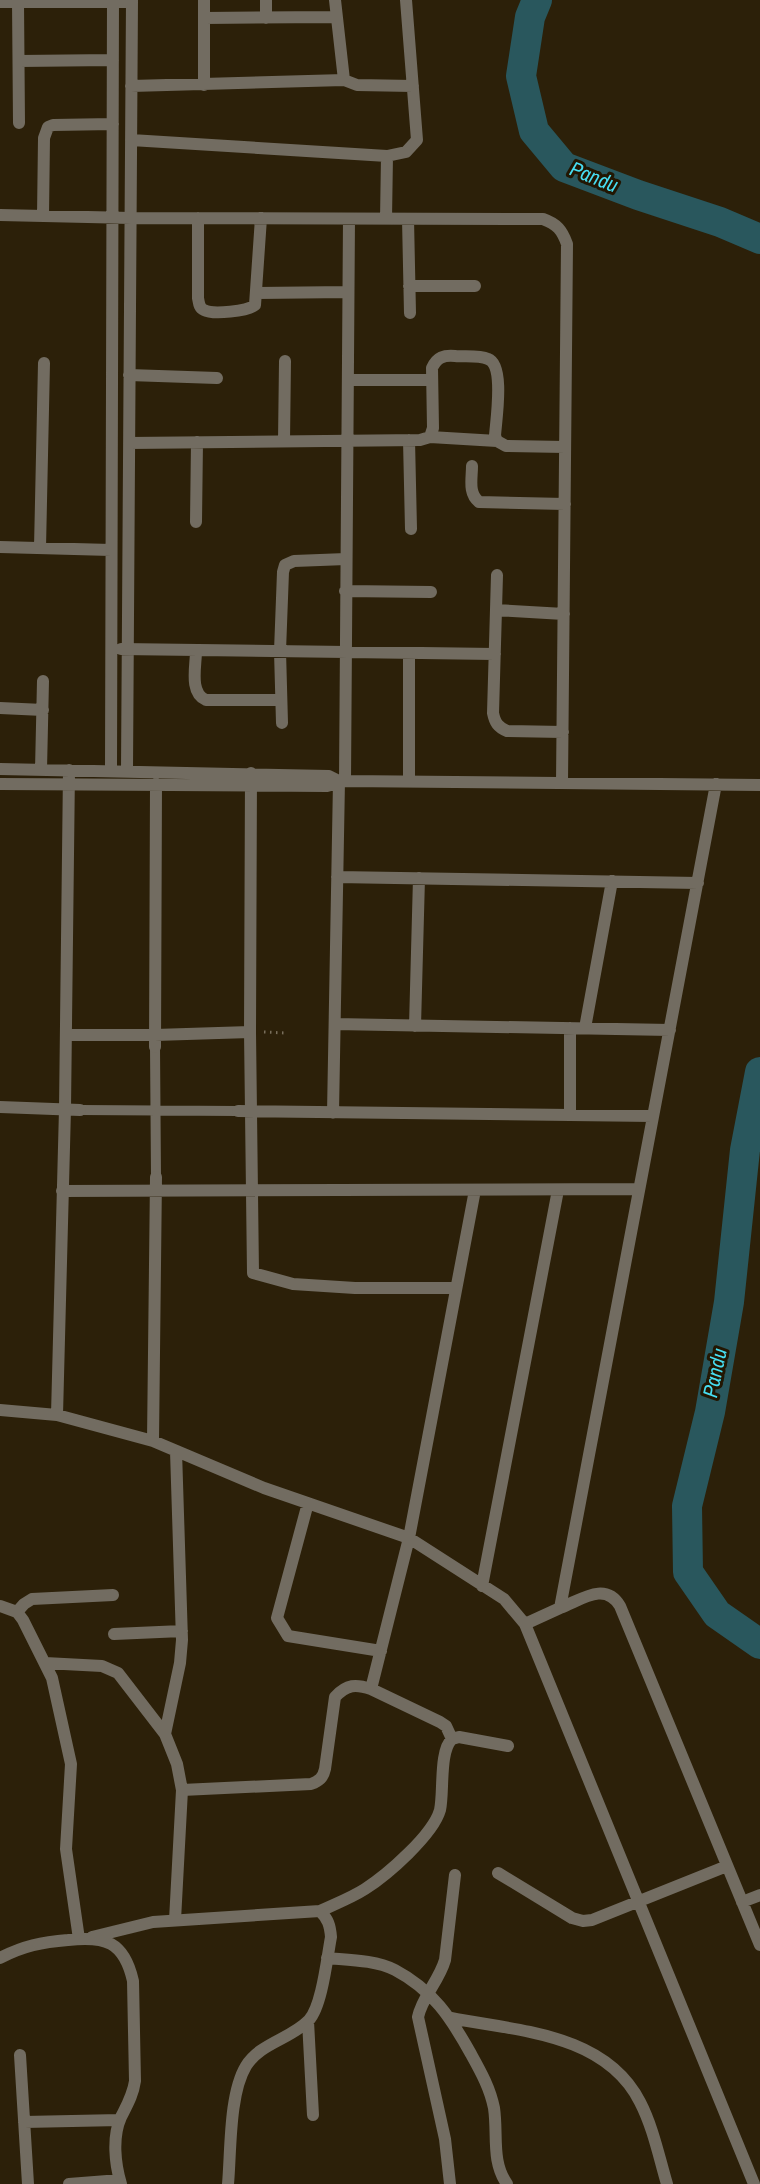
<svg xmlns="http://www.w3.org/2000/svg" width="760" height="2184" font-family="'Archivo Narrow',sans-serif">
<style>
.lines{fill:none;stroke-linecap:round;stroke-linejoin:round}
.river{stroke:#29575d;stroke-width:30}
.path{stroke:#796f5c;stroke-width:3;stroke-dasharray:1.5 4.5;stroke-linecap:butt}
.lane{stroke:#726c61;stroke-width:10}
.street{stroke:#726c61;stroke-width:12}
.labels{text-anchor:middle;stroke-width:6;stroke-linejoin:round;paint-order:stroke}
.water-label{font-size:21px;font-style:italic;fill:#47ddf1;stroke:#221602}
</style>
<rect width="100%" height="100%" fill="#2c2009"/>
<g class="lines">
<path class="river" d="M537 0 530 17 521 76 534 131 564 167 638 195 720 222 760 239
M760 1072 745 1150 729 1302 710 1412 687 1506 688 1572 717 1614 760 1644"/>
<path class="path" d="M264 1032 285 1033"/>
<path class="lane" d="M155 1047 156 1177
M80 1110 238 1111"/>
<path class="street" d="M204 0V85
M335 0 344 80 357 85 413 86
M0 2H132
M18 2 19 123
M204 18 337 17
M266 18V0
M19 61 113 60
M131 86 344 80
M131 140 387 156
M0 215 131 218 543 219C557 224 562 230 567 244L562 783
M43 216 44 138 48 127 53 125 113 124
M198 218V298C199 303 199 308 204 310 213 315 248 311 255 305L261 218
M386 219 387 156 406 152 417 140 406 0
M408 219 410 313
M409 286H475
M257 293 348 292
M129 375 217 378
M348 380H432
M430 437 497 441
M409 440 411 529
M284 441 285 361
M129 443 420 440 430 437 433 428 432 368C437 357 444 355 455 356 465 357 479 355 488 359 505 365 496 420 495 436L497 441 506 446 565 447
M472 466C472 479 468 493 479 502L565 504
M196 522 197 442
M0 547 111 550
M40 548 44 363
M497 575 493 713C495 723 498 727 507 731L563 732
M345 591 431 592
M496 610 564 614
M121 649 495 654
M196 651C196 666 189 693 206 700H281
M409 653V782
M0 708 43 710
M282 723 280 651 283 572 285 565 294 561 346 559
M0 769 329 776 339 781
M41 770 43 681
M111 771 113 0
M127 771 132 0
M251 773 250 1032 253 1273 293 1284 355 1288H455
M345 781 349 219
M0 784 327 786 345 781 760 785
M337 877 698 883
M335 1024 670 1030
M415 1026 419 878
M570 1028V1115
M585 1028 612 881
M66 1035H155L250 1032
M155 1047 156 784
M0 1107 80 1110
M238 1111 653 1116
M333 1113 339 781
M62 1191 639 1189
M0 1410 57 1415 153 1441 264 1488 409 1538 504 1599 525 1624 754 2184
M57 1415 65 1109 69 770
M153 1441 156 1177
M308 1503 277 1618 288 1636 381 1651
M482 1586 558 1190
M0 1606 17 1612 23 1620 52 1678 71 1764 66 1849 79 1939
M560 1608C581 1600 605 1581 620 1606L760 1945
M17 1612 24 1604 32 1599 113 1595
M525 1624 560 1608 716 784
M114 1634 182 1631
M45 1663 102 1666 118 1673 165 1734
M371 1689 409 1538 475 1190
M182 1790 311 1784C319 1781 323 1778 325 1769L335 1697C347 1684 356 1684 371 1689L440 1722 446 1726 452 1739
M498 1873 572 1918 583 1921 592 1920 727 1866
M742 1902 760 1895
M320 1911C335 1904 351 1898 365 1889 387 1875 433 1835 440 1810 444 1792 439 1751 452 1739L459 1737 508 1746
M175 1920 182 1790 177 1764 165 1734 180 1663 182 1640 176 1451
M92 1937 153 1922 320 1911C328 1919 330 1925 331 1937 327 1958 322 2006 309 2020 291 2039 260 2043 246 2066 229 2094 231 2151 228 2184
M0 1958C23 1946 42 1942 68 1940 105 1936 124 1941 133 1981L135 2081C133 2095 127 2105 121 2117 112 2137 115 2164 121 2184
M327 1958C349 1960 375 1960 395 1970 433 1990 451 2018 471 2054 481 2072 490 2088 494 2108 498 2135 491 2161 507 2184
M451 2018C517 2031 605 2033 640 2102 653 2127 659 2157 667 2184
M308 2021 313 2115
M20 2055 28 2184
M24 2122 120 2120
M69 2184 120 2180
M450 2184 445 2139 418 2017C422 1997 439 1981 445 1960L455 1875"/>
</g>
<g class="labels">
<g class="water-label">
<text transform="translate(594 177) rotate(22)" y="7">Pandu</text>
<text transform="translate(715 1373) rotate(-78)" y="7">Pandu</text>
</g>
</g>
</svg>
